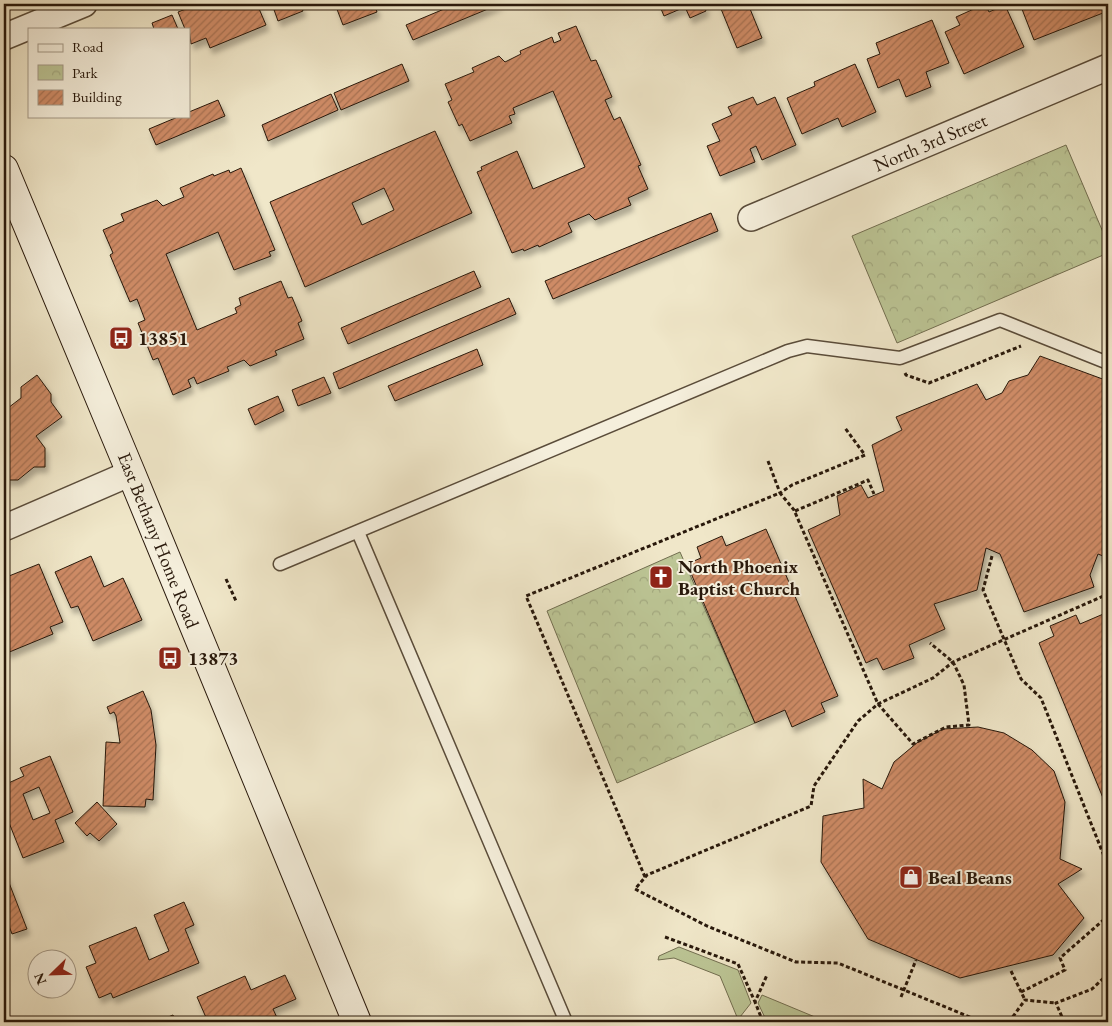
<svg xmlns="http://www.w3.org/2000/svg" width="1112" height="1026" font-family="'EB Garamond',serif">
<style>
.grass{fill:#bcc595;stroke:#726e50}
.park{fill:url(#park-crowns);stroke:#726e50}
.building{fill:url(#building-hatch);stroke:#28180b;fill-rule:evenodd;filter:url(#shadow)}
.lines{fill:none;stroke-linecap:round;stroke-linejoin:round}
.service-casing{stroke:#5a4c3a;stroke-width:15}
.minor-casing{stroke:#5a4c3a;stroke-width:28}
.secondary-casing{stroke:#28180b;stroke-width:30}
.path{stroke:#28180b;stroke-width:3;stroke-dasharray:4 2.5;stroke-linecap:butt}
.service{stroke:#f5efdc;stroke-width:12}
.minor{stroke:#f5efdc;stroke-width:25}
.secondary{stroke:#f5efdc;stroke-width:28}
.labels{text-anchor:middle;stroke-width:4;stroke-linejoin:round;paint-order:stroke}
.street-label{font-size:19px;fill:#28180b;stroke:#f5efdc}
.poi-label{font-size:19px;font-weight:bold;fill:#28180b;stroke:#f5efdc;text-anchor:start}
</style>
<defs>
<pattern id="park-crowns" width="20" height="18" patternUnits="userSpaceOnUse" patternTransform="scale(1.25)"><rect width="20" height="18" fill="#bcc595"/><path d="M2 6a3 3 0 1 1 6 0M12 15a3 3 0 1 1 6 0" fill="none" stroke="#a2a87f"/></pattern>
<pattern id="building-hatch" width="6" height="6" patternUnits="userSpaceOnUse" patternTransform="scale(1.25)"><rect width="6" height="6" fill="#ce8b66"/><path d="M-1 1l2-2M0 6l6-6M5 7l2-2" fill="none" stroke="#a77152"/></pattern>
<filter id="shadow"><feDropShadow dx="3" dy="5.5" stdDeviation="2.5" flood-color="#0004"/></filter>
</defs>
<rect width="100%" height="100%" fill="#f0e7c9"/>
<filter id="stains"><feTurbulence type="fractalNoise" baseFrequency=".004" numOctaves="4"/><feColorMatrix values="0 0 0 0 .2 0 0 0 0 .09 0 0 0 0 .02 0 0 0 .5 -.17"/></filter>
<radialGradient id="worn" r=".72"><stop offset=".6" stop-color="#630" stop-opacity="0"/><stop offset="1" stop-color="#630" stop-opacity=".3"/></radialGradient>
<path class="grass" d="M679 947 738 970 751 1003 740 1017H737L720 976 674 958 658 960 659 956Z
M762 995 827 1022H767L758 1003Z"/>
<path class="park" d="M1066 145 1108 244V253L897 343 852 236Z
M680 552 755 723 617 783 547 611Z"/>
<path class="building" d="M199 4H257L266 25 210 48 206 38 191 44 189 29H185L178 12Z
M272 4H300L303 11 278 21Z
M335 4H374L377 12 343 25Z
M456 4H500L413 40 406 25Z
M659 4H708L704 5 706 11 690 18 685 7 664 16Z
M719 4H748L762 38 737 48Z
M985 4 989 12 1005 5 1024 47 964 74 945 32 960 25 956 17Z
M1020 4H1105L1108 11 1034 40Z
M172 15 178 29H154L152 23Z
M932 20 949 63 926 72 931 87 906 97 899 79 878 88 867 59 880 54 876 43Z
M576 26 591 61 596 60 612 97 605 100 614 120 620 117 641 165 638 166 648 189 628 198 631 205 595 220 589 214 568 223 572 232 539 247 538 245 524 251 523 249 512 253 477 172 482 170 481 167 517 151 533 189 585 167 553 91 513 108 515 114 509 116 512 123 470 141 462 124 459 126 448 102 452 100 445 84 474 72 472 68 499 56 505 62 521 54 520 51 552 37 554 43 561 40 558 33Z
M402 64 409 81 341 110 334 93Z
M855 64 876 112 842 127 838 118 802 134 787 98 815 86 814 82Z
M331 94 338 110 268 141 262 125Z
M753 97 757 105 775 97 796 145 762 160 756 146 750 149 755 162 720 176 707 146 720 141 712 124 732 115 728 107Z
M218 100 225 116 156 145 149 129 180 116H189V112Z
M435 131 472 213 305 287 270 202ZM384 188 394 210 362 225 352 203Z
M241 168 275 250 269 252 271 256 234 270 218 232 166 254 197 330 237 313 235 308 241 305 239 298 281 281 288 298 292 297 302 321 298 323 304 339 275 351 277 355 250 366 244 360 227 367 229 371 197 384 194 377 188 380 191 387 173 395 158 358 153 360 138 323 145 320 137 299 130 302 110 255 113 253 103 230 124 221 121 214 157 200 163 206 184 197 180 188 213 174 214 176 229 170 230 173Z
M711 213 718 231 553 299 545 281Z
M474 271 481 287 348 344 341 328Z
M509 298 516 314 339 389 333 373Z
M477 349 483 365 395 401 388 386Z
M1040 356 1108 381V558L1098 554 1090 575 1094 587 1024 612 1000 554 986 548 977 590 934 604 945 629 909 645 914 658 883 670 877 658 866 663 808 530 840 515 837 496 861 485 868 498 884 491 872 445 902 430 896 417 977 384 986 400 1002 393 1009 381 1028 375Z
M37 375 51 394V402L62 417 36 436 45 448V467H34L18 480H4V431L8 428V408L21 398V387Z
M324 377 331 393 298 406 292 390Z
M278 396 284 411 255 425 248 409Z
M766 529 838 696 821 703 825 712 792 727 785 710 755 723 687 564 701 558 697 547 722 536 726 546Z
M91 556 104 587 123 578 142 620 93 641 78 606 71 608 55 572Z
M39 564 63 622 50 627 53 634 7 653 4 646V578Z
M1108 612V810L1039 643 1054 636 1050 626 1076 615 1080 624Z
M143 691 151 710 156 745 153 800 146 799 145 807 103 806 106 742 120 743 116 716 114 712 110 714 107 707Z
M978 727 1004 733 1032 750 1054 771 1065 802 1060 859 1082 869 1058 884 1084 918 1053 955 960 978 868 939 821 862 823 816 864 808 863 779 882 789 894 762 918 742 943 729Z
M50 756 73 812 55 820 64 842 23 858 4 810V785L24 776 20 768ZM39 787 50 813 33 820 23 794Z
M97 802 117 824 99 841 90 833 87 836 75 823Z
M6 875 27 929 12 934 4 912V876Z
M184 902 194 925 185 929 199 963 113 998 111 993 99 998 86 967 96 963 89 946 136 927 149 960 169 951 154 915Z
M285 975 296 999 273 1009 279 1022H208L197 997 245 976 251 990Z
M173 1015 176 1022H156Z"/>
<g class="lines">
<g class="service-casing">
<path id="service" d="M358 532 566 1022
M280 564 788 351 807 346 900 358 1000 320 1108 363"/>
</g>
<g class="minor-casing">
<path id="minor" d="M4 37 84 4
M751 218 1108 67
M4 528 131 473"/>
</g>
<g class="secondary-casing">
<path id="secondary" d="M4 169 131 473 357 1022"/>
</g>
<path class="path" d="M905 373 906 375 929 383 1021 346
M768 461 780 493 792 485 865 455 845 428
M795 511 868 480 874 494
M992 556 983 590 1021 679 1041 698 1108 866
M226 579 236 601
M645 877 526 596 780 493 794 510 878 704 913 744 946 727 969 725 964 685 953 662 930 643
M665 937 738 964 755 1002
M1011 971 1025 1000
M1021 992 1065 970 1060 958 1108 916
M901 997 916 960
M763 1022 755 1002 767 975
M982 1022 838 963 796 962 707 926 635 889 647 875 811 806 814 786 858 721 878 704 933 678 953 662 1108 594
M1009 1022 1025 1000 1056 1003
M1059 1022 1062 1017 1056 1003 1092 989 1108 974"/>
<use href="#service" class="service"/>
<use href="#minor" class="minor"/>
<use href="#secondary" class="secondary"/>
</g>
<defs>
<g id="bus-square" transform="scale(1.25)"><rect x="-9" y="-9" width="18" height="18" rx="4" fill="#8f2418" stroke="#f5efdc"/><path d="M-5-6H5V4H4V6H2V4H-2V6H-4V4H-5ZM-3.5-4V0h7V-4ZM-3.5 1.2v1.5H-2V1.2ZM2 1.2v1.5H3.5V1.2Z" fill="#fff"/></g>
<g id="church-square" transform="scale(1.25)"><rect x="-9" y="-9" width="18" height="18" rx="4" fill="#8f2418" stroke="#f5efdc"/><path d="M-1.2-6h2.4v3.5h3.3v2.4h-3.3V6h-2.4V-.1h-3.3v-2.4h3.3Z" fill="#fff"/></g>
<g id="shop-square" transform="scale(1.25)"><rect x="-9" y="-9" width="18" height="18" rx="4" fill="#8f2418" stroke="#f5efdc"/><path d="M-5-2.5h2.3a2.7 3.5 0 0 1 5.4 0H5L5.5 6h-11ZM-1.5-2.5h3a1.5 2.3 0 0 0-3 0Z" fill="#fff"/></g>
</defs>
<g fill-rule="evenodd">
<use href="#bus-square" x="121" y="338"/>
<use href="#church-square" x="661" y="577"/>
<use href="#bus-square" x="170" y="658"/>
<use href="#shop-square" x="911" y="877"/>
</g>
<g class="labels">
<g class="street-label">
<text transform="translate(930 142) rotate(-23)" y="7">North 3rd Street</text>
<text transform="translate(159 540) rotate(68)" y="7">East Bethany Home Road</text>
</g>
<g class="poi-label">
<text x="138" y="345">13851</text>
<text x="678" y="573">North Phoenix<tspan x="678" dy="22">Baptist Church</tspan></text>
<text x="188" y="665">13873</text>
<text x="928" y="884">Beal Beans</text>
</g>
</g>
<rect width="1112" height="1026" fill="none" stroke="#f0e7c9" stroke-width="20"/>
<rect x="5" y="5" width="1102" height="1016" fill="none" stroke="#28180b" stroke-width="2.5"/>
<rect x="10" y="10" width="1092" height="1006" fill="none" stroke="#28180b"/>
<rect x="28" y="28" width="162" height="90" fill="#f5efdc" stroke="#a39988"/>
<rect x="38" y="44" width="25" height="8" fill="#f5efdc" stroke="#a39988"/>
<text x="72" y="52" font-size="15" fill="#28180b">Road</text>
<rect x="38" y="65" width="25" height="15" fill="url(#park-crowns)" stroke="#a39988"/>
<text x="72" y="78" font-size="15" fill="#28180b">Park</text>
<rect x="38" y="90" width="25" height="15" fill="url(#building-hatch)" stroke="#a39988"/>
<text x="72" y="102" font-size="15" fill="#28180b">Building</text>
<g transform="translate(52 974) rotate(247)"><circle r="24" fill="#f5efdc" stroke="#a39988"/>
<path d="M0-4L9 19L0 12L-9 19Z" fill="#8f2418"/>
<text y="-8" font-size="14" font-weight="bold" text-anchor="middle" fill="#28180b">N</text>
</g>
<rect width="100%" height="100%" filter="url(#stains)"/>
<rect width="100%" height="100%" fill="url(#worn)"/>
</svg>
